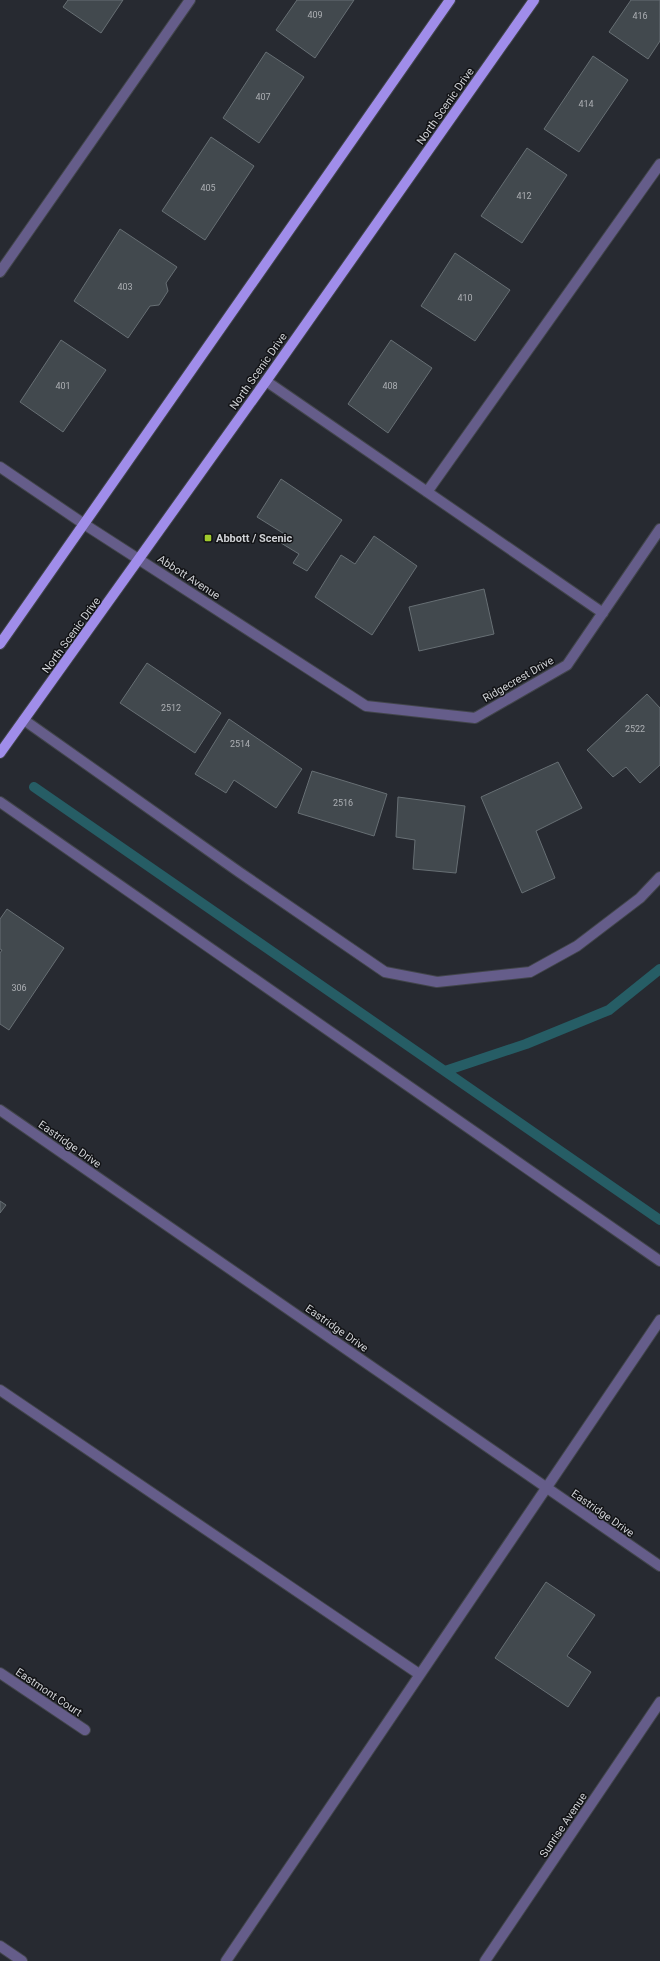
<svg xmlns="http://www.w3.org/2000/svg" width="660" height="1961" font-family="Roboto,sans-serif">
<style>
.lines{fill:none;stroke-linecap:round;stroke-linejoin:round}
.stream{stroke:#265d65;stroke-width:10}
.building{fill:#42494e;stroke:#676f74}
.minor-casing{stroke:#42454b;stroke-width:12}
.major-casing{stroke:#42454b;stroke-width:12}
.minor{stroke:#655d8a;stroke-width:10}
.major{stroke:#a08dea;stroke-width:10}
.poi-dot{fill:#a0ca2c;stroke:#121316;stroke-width:1.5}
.labels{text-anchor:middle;stroke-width:3;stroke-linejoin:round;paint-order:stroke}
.number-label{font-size:9px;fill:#acafb3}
.street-label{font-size:11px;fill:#cfd1d5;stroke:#121316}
.poi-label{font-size:11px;font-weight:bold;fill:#cfd1d5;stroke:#121316;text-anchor:start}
</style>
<rect width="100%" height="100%" fill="#272a31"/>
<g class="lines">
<path class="stream" d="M34 787 660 1220
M445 1071 526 1044 609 1010 660 969"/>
</g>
<path class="building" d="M68 0H123L101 33 63 7Z
M297 0H354L315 58 276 30Z
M631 0H660V41L648 59 609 32Z
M266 52 304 77 259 143 223 118Z
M593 56 628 80 579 152 544 129Z
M211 137 254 166 205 240 162 211Z
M527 148 567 175 522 243 481 216Z
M120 229 177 267 166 283 168 291 159 305 150 306 128 338 74 301Z
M455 253 510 290 475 341 421 306Z
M61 340 106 370 63 432 20 402Z
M391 340 432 368 388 433 348 404Z
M281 479 342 520 307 571 293 563 299 554 281 543 286 535 257 517Z
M374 536 417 566 372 635 315 597 341 555 355 564Z
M484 589 494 634 419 651 409 607Z
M147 663 221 713 195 753 120 703Z
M647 694 660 708V765L640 783 626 767 613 777 587 750Z
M229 719 302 769 276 808 234 780 226 793 195 774Z
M558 762 582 808 536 831 555 878 522 893 481 797Z
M312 771 387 794 374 836 298 813Z
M398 797 465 806 456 873 413 869 415 840 396 837Z
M7 909 64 948 9 1030 0 1024V953L2 950 0 949V919Z
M0 1201 6 1205 0 1213Z
M546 1582 595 1615 567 1656 591 1672 568 1707 495 1658Z"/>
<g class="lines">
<g class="minor-casing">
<path id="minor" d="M0 272 190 0
M266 381 603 613
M0 467 84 524 366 706 475 718 567 665 660 529
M427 492 660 164
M24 720 239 872 385 972 437 982 530 972 577 946 640 898 660 877
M0 802 660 1261
M0 1110 660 1566
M0 1390 419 1674
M0 1673 85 1730
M0 1946 22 1961
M226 1961 660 1320
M485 1961 660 1702"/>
</g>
<g class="major-casing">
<path id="major" d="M0 644 450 0
M0 753 266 381 534 0"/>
</g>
<use href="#minor" class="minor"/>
<use href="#major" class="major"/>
</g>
<rect class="poi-dot" x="204" y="534" width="8" height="8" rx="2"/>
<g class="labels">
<g class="number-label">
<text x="315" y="18">409</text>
<text x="640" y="19">416</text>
<text x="263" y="100">407</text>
<text x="586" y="107">414</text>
<text x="208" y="191">405</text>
<text x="524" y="199">412</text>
<text x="125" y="290">403</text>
<text x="465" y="301">410</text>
<text x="63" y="389">401</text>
<text x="390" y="389">408</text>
<text x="171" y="711">2512</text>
<text x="635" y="732">2522</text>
<text x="240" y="747">2514</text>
<text x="343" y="806">2516</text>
<text x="19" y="991">306</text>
</g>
<g class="street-label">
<text transform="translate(445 106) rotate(-55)" y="4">North Scenic Drive</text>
<text transform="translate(258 371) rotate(-55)" y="4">North Scenic Drive</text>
<text transform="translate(189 577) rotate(33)" y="4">Abbott Avenue</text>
<text transform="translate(71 635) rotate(-54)" y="4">North Scenic Drive</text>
<text transform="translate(518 679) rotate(-30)" y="4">Ridgecrest Drive</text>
<text transform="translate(70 1144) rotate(35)" y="4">Eastridge Drive</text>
<text transform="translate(337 1328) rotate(35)" y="4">Eastridge Drive</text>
<text transform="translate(603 1513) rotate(35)" y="4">Eastridge Drive</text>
<text transform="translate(49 1692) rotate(34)" y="4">Eastmont Court</text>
<text transform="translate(563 1825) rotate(-56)" y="4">Sunrise Avenue</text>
</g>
<g class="poi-label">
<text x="216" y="542">Abbott / Scenic</text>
</g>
</g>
</svg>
